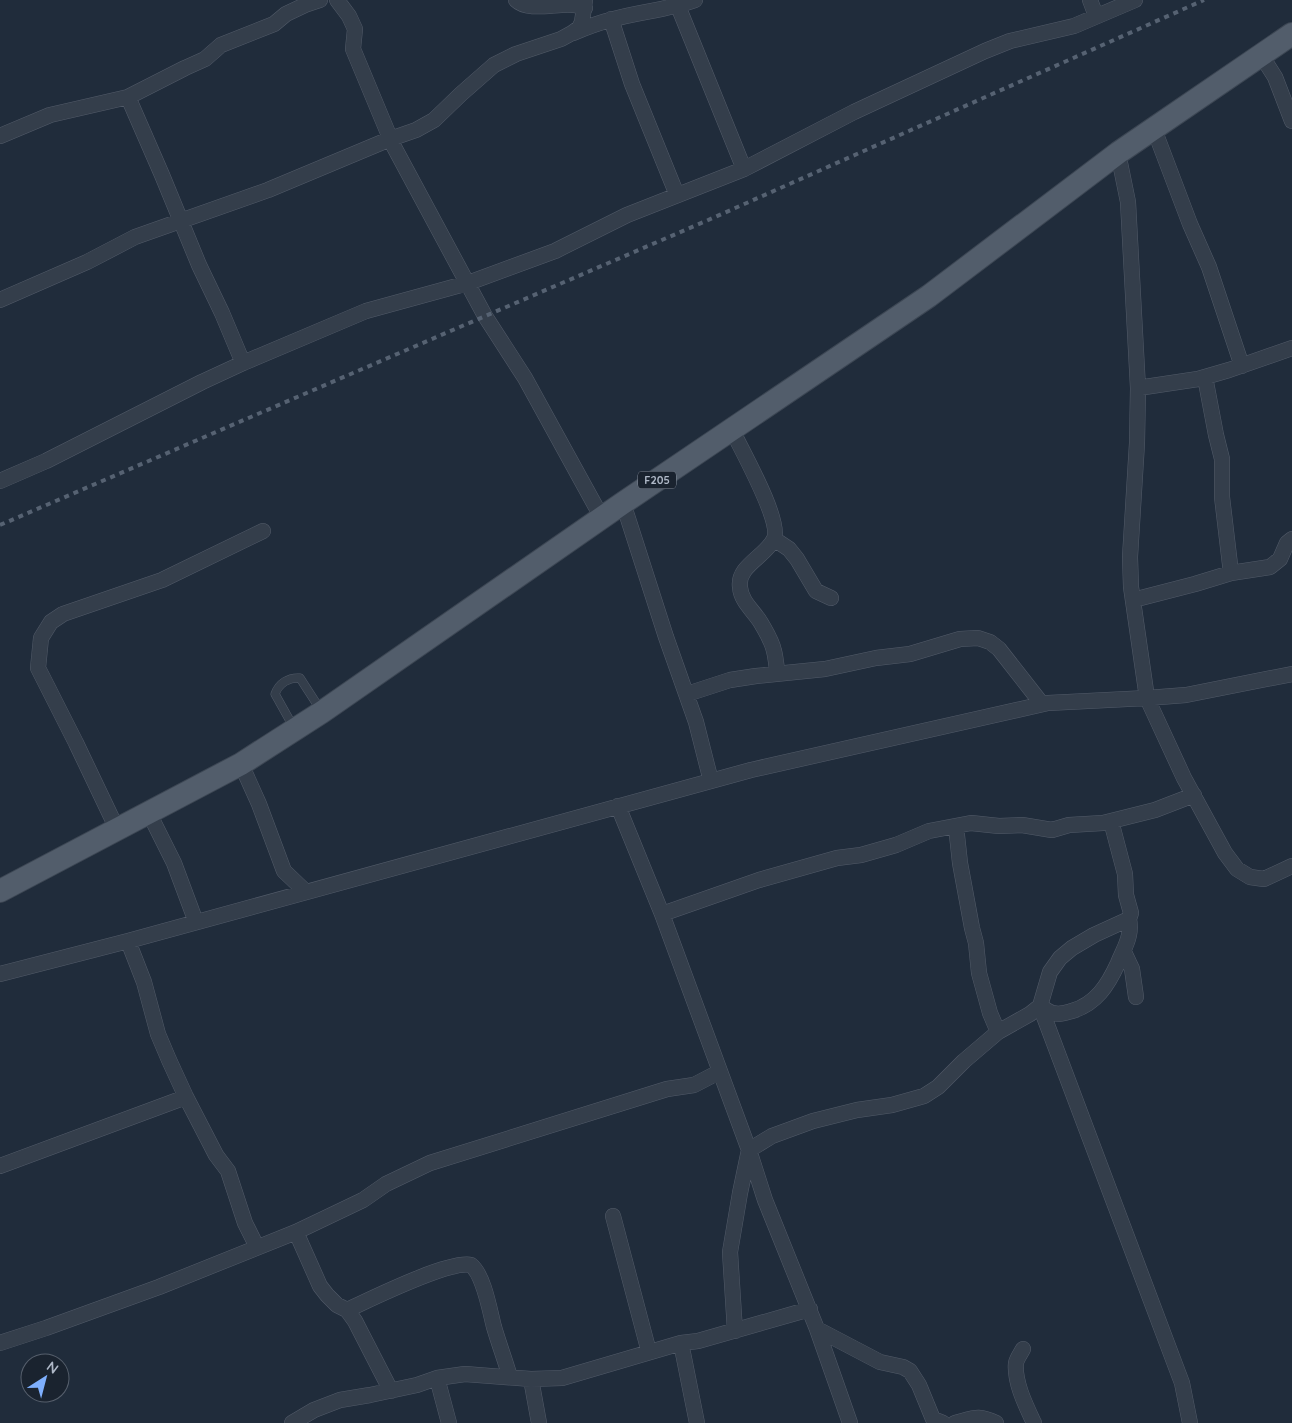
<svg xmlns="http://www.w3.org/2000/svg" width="1292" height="1423" font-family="Quicksand,sans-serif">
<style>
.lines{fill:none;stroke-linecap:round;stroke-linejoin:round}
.service-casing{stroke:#525b69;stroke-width:9}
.minor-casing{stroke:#525b69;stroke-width:16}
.primary-casing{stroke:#3d4754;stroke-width:24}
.service{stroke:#343e4b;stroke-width:8}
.minor{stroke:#343e4b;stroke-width:15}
.primary{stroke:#525d6b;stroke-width:22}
.rail{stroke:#566272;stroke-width:4;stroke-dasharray:5 5;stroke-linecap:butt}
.labels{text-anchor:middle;stroke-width:4.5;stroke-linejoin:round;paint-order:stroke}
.shield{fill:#1a232f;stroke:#828b99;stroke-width:1}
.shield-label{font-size:11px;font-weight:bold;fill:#afb8c7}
</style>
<rect width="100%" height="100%" fill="#202c3b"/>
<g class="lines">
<g class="service-casing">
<path id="service" d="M294 728 275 694C279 683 289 677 300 678L320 709"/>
</g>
<g class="minor-casing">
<path id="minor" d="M337 0 349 16 355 29 353 49 393 145 485 316 525 378 602 518
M516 0C528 12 557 3 573 5 577 5 581 7 585 8
M673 0 678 6 744 169
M1090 0 1096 16
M611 19 632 84 677 195
M573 33C585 28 598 23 610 20 638 12 668 10 695 0
M1261 55 1275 77 1292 121
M128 97 162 175 199 265 222 313 243 363
M1154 129 1190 224 1209 267 1242 366
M0 136 50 115 128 97 185 68 205 59 221 45 274 24 286 14 305 5 320 0
M1118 153 1128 202 1138 388 1137 443 1130 557 1131 587 1147 698 1184 778 1225 853 1237 869 1250 877 1264 879 1292 866
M0 300 87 262 135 237 268 190 390 139 416 130 434 120 461 94 494 65 516 54 561 39 572 33 579 28 582 22 585 0
M1205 377 1216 435 1222 459V497L1231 573
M1138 388 1198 379 1229 370 1292 348
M732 430C741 449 782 521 774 539 765 557 737 566 740 587 741 602 754 611 761 623 766 632 772 641 774 651 776 658 776 666 778 674
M0 481 46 461 202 382 243 363 366 311 468 283 555 251 627 215 744 169 854 112 985 51 1010 41 1074 26 1135 0
M623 503 666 637 696 722 711 781
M774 539 789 549 797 559 816 591 831 598
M1133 600 1195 584 1231 573 1270 567 1280 559 1287 543 1292 539
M687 694 730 680 756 676 825 669 876 658 910 654 960 639 978 638 990 642 999 649 1042 704
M241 764 259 804 284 871 306 892
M618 806 662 914 749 1150 765 1200 817 1329 850 1423
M149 813 174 863 196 922
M956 826 960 863 972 928 976 943 979 973 990 1013 998 1032
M117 829 76 743 38 668 41 638 51 622 63 614 162 580 263 531
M662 914 759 880 837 858 861 855 896 845 929 831 971 823 999 826 1022 825 1052 830 1069 825 1103 823 1155 810 1194 795
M128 941 144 982 158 1034 169 1060 186 1097 216 1155 228 1171 245 1223 257 1247
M1124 952 1132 969 1136 997
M0 974 128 941 751 770 1048 703 1147 698 1186 695 1292 674
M1040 1006 1182 1383 1190 1423
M1040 1006C1044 1008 1048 1012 1053 1013 1060 1015 1065 1013 1072 1011 1096 1004 1108 985 1118 963 1122 953 1127 945 1129 935 1130 930 1130 924 1129 919
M0 1166 186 1097
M613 1216 649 1352
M296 1232 320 1286 327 1295 337 1305 347 1310 355 1321 391 1391
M347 1310C371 1299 449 1260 471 1265 484 1275 490 1312 494 1327 499 1344 505 1360 510 1377
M817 1329 880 1362 903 1367 910 1371 919 1385 933 1419 943 1423
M735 1331 730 1252 740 1193 749 1150 772 1136 813 1121 857 1110 892 1105 924 1096 938 1087 964 1061 998 1032 1030 1014 1040 1006 1050 972 1060 958 1072 948 1094 935 1129 919 1131 913 1126 895 1125 874 1111 821
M0 1343 46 1328 159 1287 296 1232 363 1200 386 1184 430 1163 667 1089 694 1085 719 1072
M681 1343 698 1341 810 1309
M1023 1349C1021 1353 1017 1358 1016 1363 1014 1382 1026 1406 1034 1423
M437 1378 449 1423
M531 1379 539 1423
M292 1423 314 1410 340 1400 370 1395 417 1385 437 1378 465 1374 531 1379 562 1378 681 1343 697 1423
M955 1423C974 1418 978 1414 996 1423"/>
</g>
<g class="primary-casing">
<path id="primary" d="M0 891 241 764 322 712 623 503 929 296 1118 153 1292 34"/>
</g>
<use href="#service" class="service"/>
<use href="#minor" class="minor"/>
<use href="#primary" class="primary"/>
<path class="rail" d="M0 525 706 221 1204 0"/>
</g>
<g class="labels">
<rect class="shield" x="638" y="471.5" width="38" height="17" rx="4"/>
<g class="shield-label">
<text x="657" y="484">F205</text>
</g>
</g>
<g transform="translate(45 1378) rotate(36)"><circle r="24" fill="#1a232f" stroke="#565f6c"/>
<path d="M0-4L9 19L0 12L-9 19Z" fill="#7eaffd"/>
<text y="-8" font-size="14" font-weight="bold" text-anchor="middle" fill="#afb8c7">N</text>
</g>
</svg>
